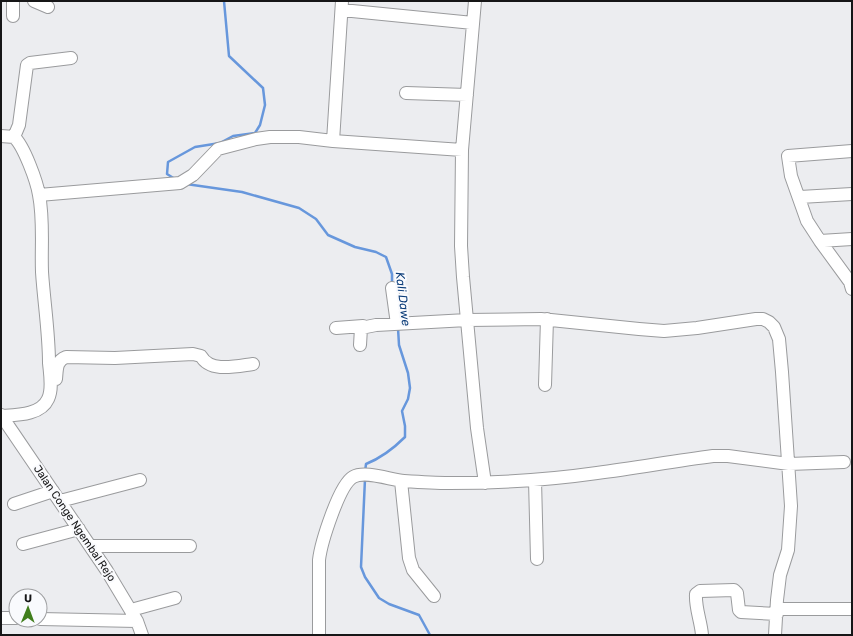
<svg xmlns="http://www.w3.org/2000/svg" width="853" height="636" font-family="Rubik,sans-serif">
<style>
.lines{fill:none;stroke-linecap:round;stroke-linejoin:round}
.stream{stroke:#6797dc;stroke-width:2.5}
.minor-casing{stroke:#9a9b9d;stroke-width:14}
.minor{stroke:#fff;stroke-width:12}
.labels{text-anchor:middle;stroke-width:4;stroke-linejoin:round;paint-order:stroke}
.street-label{font-size:11px;fill:#161617;stroke:#f9fafd}
.water-label{font-size:12px;font-style:italic;fill:#0b3c79;stroke:#f9fafd}
</style>
<rect width="100%" height="100%" fill="#ecedf0"/>
<g class="lines">
<path class="stream" d="M175 179 167 174 168 162 195 147 220 143 233 136 255 133 260 125 265 105 263 88 229 56 224 1
M186 184 242 192 299 208 316 219 328 235 355 247 376 252 386 257 392 274V285
M365 472 366 464C381 458 393 449 405 437V426L402 411 408 399 410 388 408 373 399 345 398 328
M365 479 361 567 365 577 379 598 389 604 419 615 430 635"/>
<g class="minor-casing">
<path id="minor" d="M34 1 48 7
M475 1 462 150 461 246 463 277 477 428 485 483
M342 10 473 23
M13 16V1
M406 93 467 95
M1 136 14 137C24 146 37 182 39 195 44 220 41 247 42 272 44 302 49 333 49 363 50 374 53 389 48 399 41 415 17 415 2 416
M14 137 19 125 27 65 30 63 71 58
M333 141 342 1
M852 151 788 156 791 176 807 221 820 241 850 282 852 289
M39 195 180 183 193 175 218 149 256 139 270 137H299L333 141 462 150
M800 197 852 194
M820 241 852 239
M392 288 397 324
M336 328 363 326
M360 345 361 328 376 325 467 320 541 319 639 329 664 331 697 328 756 319H763L769 322 774 327 779 339 782 372 791 506 788 550 780 575 777 600 775 635
M56 379C57 369 56 361 66 357L115 358 193 354 201 356C210 373 237 366 253 364
M545 385 547 319
M1 415 107 571 137 621 142 635
M535 480 537 559
M401 481 409 558 413 570 434 596
M60 501 140 480
M14 504 53 491
M23 544 79 529
M90 546H190
M777 609H852
M131 610 175 598
M1 618H16
M40 619 137 621
M319 635V560C321 543 339 485 353 477 365 470 391 480 404 481 419 482 434 483 449 483 498 483 548 480 597 473 636 468 674 461 713 456H728L789 464 844 462
M702 635C701 621 695 608 696 594L700 591 734 590 737 593 739 610 741 612 777 614"/>
</g>
<use href="#minor" class="minor"/>
</g>
<g class="labels">
<g class="street-label">
<text transform="translate(75 523) rotate(56)" y="4">Jalan Conge Ngembal Rejo</text>
</g>
<g class="water-label">
<text transform="translate(403 299) rotate(83)" y="4">Kali Dawe</text>
</g>
</g>
<rect width="853" height="636" fill="none" stroke="#161617" stroke-width="4"/>
<g transform="translate(28 608) rotate(1)"><circle r="19" fill="#f9fafd" stroke="#9e9fa1"/>
<path d="M0-3L7 15L0 10L-7 15Z" fill="#407e1c"/>
<text y="-6" font-size="11" font-weight="bold" text-anchor="middle" fill="#161617">U</text>
</g>
</svg>
